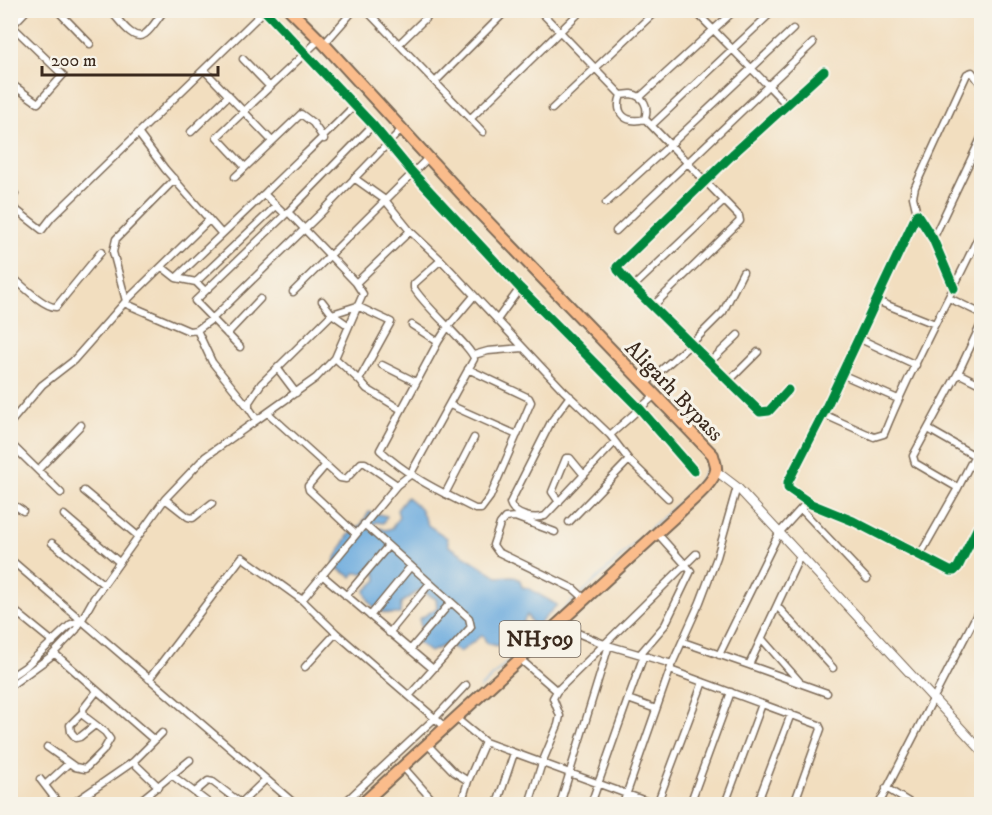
<svg xmlns="http://www.w3.org/2000/svg" width="992" height="815" font-family="'IM FELL DW Pica',serif">
<style>
.water{fill:#6baade;stroke:#536a7e;stroke-width:1.5}
.lines{fill:none;stroke-linecap:round;stroke-linejoin:round}
.stream{stroke:#6baade;stroke-width:1.5}
.minor-casing{stroke:#7b6956;stroke-width:9}
.tertiary-casing{stroke:#7b6956;stroke-width:10}
.trunk-casing{stroke:#7b6956;stroke-width:14}
.minor{stroke:#fff;stroke-width:6}
.tertiary{stroke:#fff;stroke-width:8}
.trunk{stroke:#fabc8b;stroke-width:10}
.cycleway-casing{stroke:#f7f3e8;stroke-width:13}
.cycleway{stroke:#00873e;stroke-width:9}
.labels{text-anchor:middle;stroke-width:6;stroke-linejoin:round;paint-order:stroke}
.shield{fill:#f7f3e8;stroke:#73665b;stroke-width:1.5}
.shield-label{font-size:21px;font-weight:bold;fill:#3b2a1e}
.street-label{font-size:22px;fill:#3b2a1e;stroke:#f7f3e8}
</style>
<rect width="100%" height="100%" fill="#f7f3e8"/>
<filter id="ink" filterUnits="userSpaceOnUse"><feTurbulence type="fractalNoise" baseFrequency=".0167" numOctaves="2"/><feDisplacementMap in="SourceGraphic" scale="12" xChannelSelector="R" yChannelSelector="G"/><feConvolveMatrix kernelMatrix="1 2 1 2 8 2 1 2 1" color-interpolation-filters="sRGB"/></filter>
<filter id="wash" filterUnits="userSpaceOnUse"><feTurbulence type="fractalNoise" baseFrequency=".008" numOctaves="4" result="noise"/><feDisplacementMap in="SourceGraphic" scale="24" xChannelSelector="R" yChannelSelector="G"/><feGaussianBlur stdDeviation="1.35" result="paint"/><feColorMatrix in="noise" values="0 0 0 0 0 0 0 0 0 0 0 0 0 0 0 0 0 1.4 0 .05"/><feComposite in="paint" operator="in"/></filter>
<g filter="url(#wash)">
<rect width="100%" height="100%" fill="#f2debf"/>
<path class="water" d="M407 497 420 508 428 525 447 538 449 546 498 577 513 576 520 580 522 587 528 588 557 605 535 628 527 615 523 622 529 628V633L510 635 497 646 487 643 482 635 460 652 447 644 430 652 417 642 422 630 419 619 437 608 436 599 420 590 401 603 400 614C382 615 370 610 365 591L377 580 376 573H355L352 577 336 568 334 561 348 536 361 525 369 512 387 516 383 523 375 522 373 531 381 528 385 530 392 528 399 517 397 510Z"/>
<g class="lines">
<path class="stream" d="M581 594 696 486 707 468
M480 688 577 597"/>
</g>
</g>
<g filter="url(#ink)">
<g class="lines">
<g class="minor-casing">
<path id="minor" d="M57 10 90 44
M110 10C118 18 133 43 145 34 153 28 158 17 165 10
M264 10 373 125 412 172 520 288 640 409 694 471
M366 10 483 132
M539 10 621 95
M694 10 787 105
M10 24 63 75 38 103 10 83
M11 27 27 10
M324 44 354 10
M399 44 434 10
M243 59 269 86
M204 70 272 141
M435 82 507 10
M631 94C644 96 649 107 645 119 626 124 614 114 621 95Z
M640 97 735 10
M552 109 657 10
M470 119 582 10
M645 119 739 216 740 221 653 306
M652 125 774 10
M191 132 229 95
M138 133 165 169 222 234
M245 167 217 137 319 40
M235 177 301 114 313 123 324 139
M354 178 385 200 410 231 441 260 563 390 610 435 629 460 668 498
M10 199 15 194
M606 203 669 146 793 29
M10 205 42 230 52 217 264 11
M288 212 356 283
M285 214 264 194C294 164 325 136 355 105
M917 214 913 197 915 187 967 74 972 72 982 86
M616 231 813 43
M933 239 982 136
M162 267 176 278 196 282 205 291
M10 275C20 283 44 308 56 307L101 252
M176 278 264 194
M196 282 276 206
M633 287 724 201
M954 288 933 239 917 214 823 414 788 482V488L811 504 853 521 950 571H954L958 567 982 519
M293 292 429 157
M949 298 982 314
M126 301 113 252 116 239 175 179
M322 301 332 314 349 326
M877 301 935 324
M124 303 189 331 197 330 212 319 321 213 403 128
M497 320 520 288
M412 325 438 342
M197 330 212 362 249 408
M227 334 260 299
M858 338 916 365
M240 347 195 301 288 212 373 125
M474 355 488 351 523 348
M710 362 738 335
M382 365 416 382
M278 369 296 393
M468 369 529 398 531 402 490 497 481 509H475C441 492 407 476 380 450L438 342 447 328 474 296
M958 373 982 322
M841 374 898 399
M729 381 758 352
M644 385 691 344 723 312 743 272
M788 390 769 411 760 412 633 287 618 270 617 267 734 153 824 71
M570 396 551 422 510 503C514 516 534 520 545 516L615 442
M450 405 517 435
M400 409 367 389 359 380 335 358 363 294 356 283 410 231
M268 413 340 478 346 479 361 463H365L397 485
M823 414 874 437 884 434C912 364 950 298 982 229
M257 420 249 408V402L261 384 332 314 357 306 391 322 359 380
M10 423 42 385 73 361 126 301 209 220
M928 429 982 460
M610 435 654 396
M10 443 61 493
M325 466 308 486 309 490 356 534
M38 470 81 425
M958 488 915 463 913 456 958 373 982 385
M84 491 138 536
M445 494 474 438
M165 499 188 517 193 518 212 503
M559 502 552 492 566 458H570L584 475
M10 507H17L23 511
M801 509 867 579
M64 515 119 562
M569 522 629 460
M555 532 515 517 505 518 500 524 493 545 498 552 574 589 585 599
M52 543 103 584
M920 555 958 488 982 441
M800 556 749 665 827 693
M10 559 295 804
M322 575 433 669 471 627 469 618 364 524
M346 596 388 546
M302 600 397 485 410 475 474 359C473 348 423 305 414 288V284L441 260
M777 606 833 668
M10 607 53 642
M978 612 982 604
M370 616 411 566
M10 622 20 615
M556 624 604 644 672 664 700 602 717 557 737 487
M389 633 430 583
M762 639 799 681
M683 642 749 665
M410 650 451 602
M54 653 154 740
M640 654 665 625 691 571 657 533
M644 655 628 699 656 709
M719 655 779 533 807 502
M520 659 557 691
M305 667 336 633
M670 670 819 725 821 729 794 804
M10 677 25 667 71 624 80 621
M149 679 242 557 302 600 336 633 445 727
M10 686 50 657 76 630 94 598 165 499 205 457 316 378 335 358
M409 696 433 669
M83 712 70 725 71 732 76 738 80 737 95 725
M457 719 485 742 654 804
M427 744 454 772 468 781
M47 747 75 767 85 769 103 751 110 739 105 732 84 716 83 709 97 691
M133 762 159 787
M404 768 436 804
M173 776 210 804
M40 779 59 804
M45 785 69 763
M886 788 912 804
M195 792 208 781 213 782 242 804
M72 804 133 762 162 733
M136 804 190 760
M240 804 265 780
M343 804 435 718 466 685
M461 804 468 781 485 742
M497 804 514 753
M529 804 542 763 558 725 560 716 553 698 557 691 696 554
M560 804 609 645
M591 804 628 699
M623 804 671 667
M657 804 703 682
M690 804 731 692
M725 804 762 704
M757 804 791 714
M879 804 978 612 982 614"/>
</g>
<g class="tertiary-casing">
<path id="tertiary" d="M716 471 737 487 982 751"/>
</g>
<g class="trunk-casing">
<path id="trunk" d="M290 10 324 44 470 203 713 455C714 460 717 465 716 470 714 483 691 501 681 511L362 804"/>
</g>
<use href="#minor" class="minor"/>
<use href="#tertiary" class="tertiary"/>
<use href="#trunk" class="trunk"/>
<g class="cycleway-casing">
<path id="cycleway" d="M264 10 373 125 412 172 520 288 640 409 694 471
M954 288 933 239 917 214 823 414 788 482V488L811 504 853 521 950 571H954L958 567 982 519
M788 390 769 411 760 412 633 287 618 270 617 267 734 153 824 71"/>
</g>
<use href="#cycleway" class="cycleway"/>
</g>
</g>
<g class="labels">
<rect class="shield" x="499.5" y="621" width="81" height="36" rx="4.5"/>
<g class="shield-label">
<text x="540" y="646">NH509</text>
</g>
<g class="street-label">
<text transform="translate(675 390) rotate(46)" y="8">Aligarh Bypass</text>
</g>
</g>
<rect width="992" height="815" fill="none" stroke="#f7f3e8" stroke-width="36"/>
<path d="M42 66v9h176v-9" fill="none" stroke="#3b2a1e" stroke-width="3"/>
<text x="51" y="66" font-size="18" fill="#3b2a1e" stroke="#f7f3e8" stroke-width="4.5" paint-order="stroke">200 m</text>
</svg>
